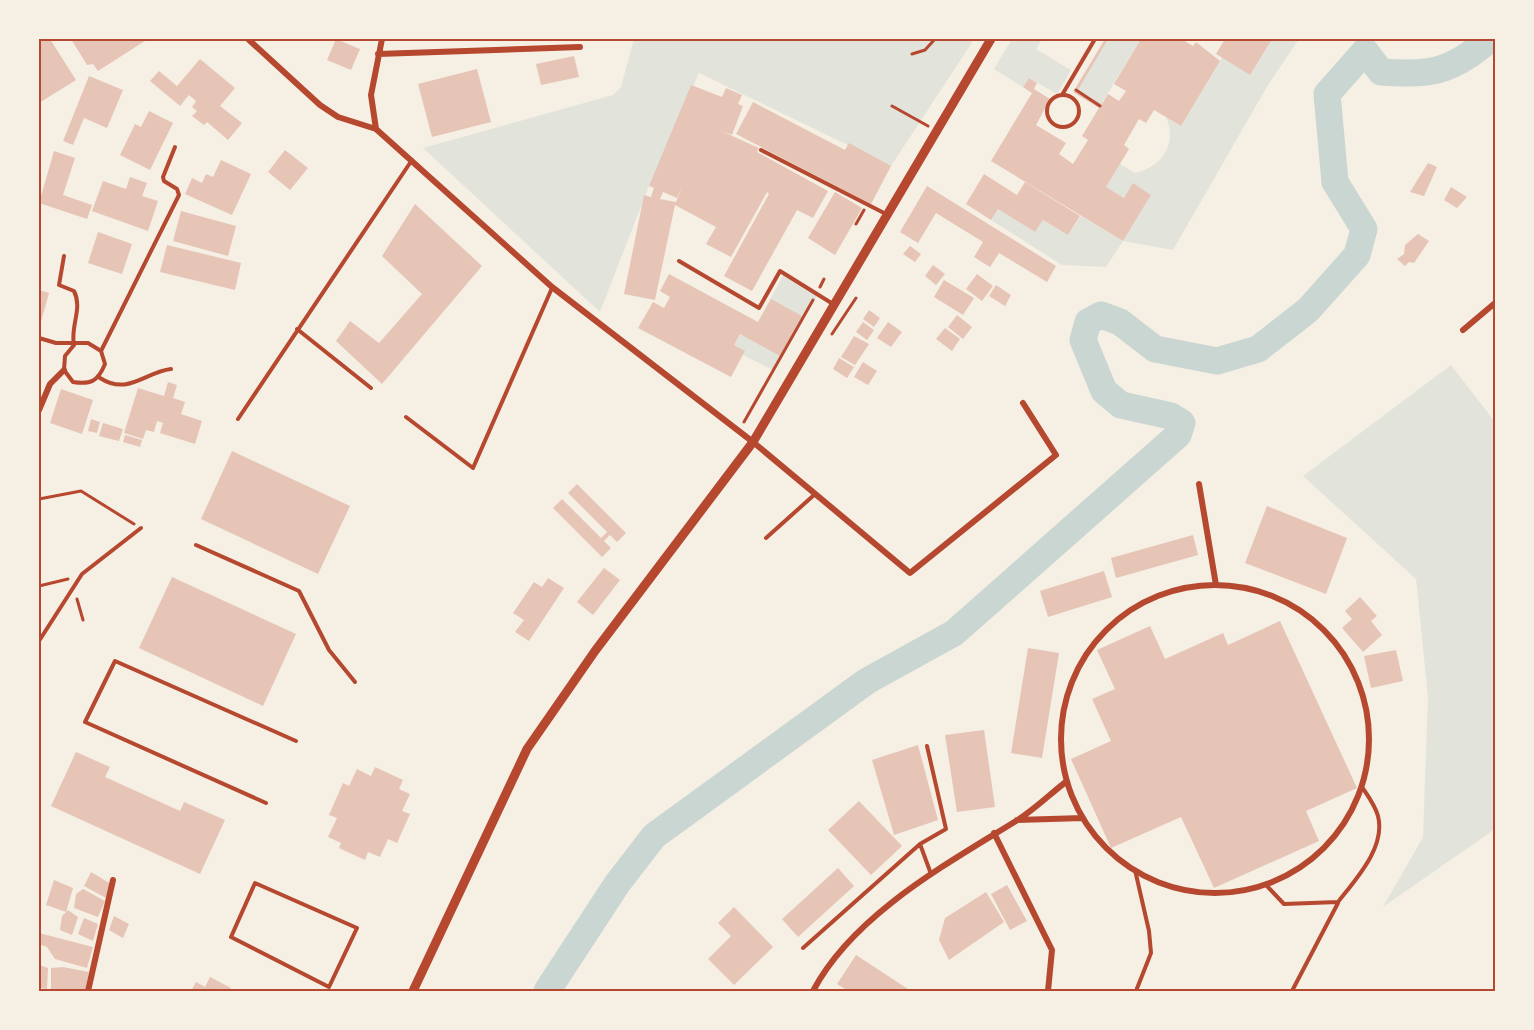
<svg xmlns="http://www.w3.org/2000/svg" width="1534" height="1030" font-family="'PT Sans Narrow',sans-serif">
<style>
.green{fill:#e2e4dc}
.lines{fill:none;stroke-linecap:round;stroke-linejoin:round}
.river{stroke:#c9d6d2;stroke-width:27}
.building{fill:#e6c5b7;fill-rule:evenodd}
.path{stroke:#b5482f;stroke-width:3}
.service{stroke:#b5482f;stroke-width:4}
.minor{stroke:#b5482f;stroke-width:6}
.secondary{stroke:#b5482f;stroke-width:9}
.neatline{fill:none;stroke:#b5482f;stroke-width:2}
</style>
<rect width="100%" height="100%" fill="#f6efe4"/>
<path class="green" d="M634 39H967L973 41 891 166 699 73 649 186 600 312 423 148 613 95 621 87Z
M1012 39H1042L1036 49 1071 70 1057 94 1029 78 1023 87 994 69Z
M1106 39H1141L1100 106 1075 91Z
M1272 39H1299L1268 85 1173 250 1123 241 1106 267 1062 265 991 220 998 209 1035 232 1043 220 1068 235 1081 216 1123 241 1151 195 1133 184 1124 198 1106 187 1120 164 1135 173C1162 167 1178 144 1166 117L1181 126 1222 58Z
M784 274 819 293 773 370 743 355 734 345 740 334 749 338Z
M1451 365 1495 422V829L1383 907 1423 837 1428 697 1416 579 1303 476Z"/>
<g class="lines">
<path class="river" d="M547 991 617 884 654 836 867 681 954 633 1178 435 1182 423 1171 416 1121 405 1104 391 1083 340 1088 322 1101 315 1120 322 1155 349 1217 361 1258 349 1308 310 1357 255 1364 229 1335 182 1327 94 1365 51 1381 72C1432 75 1449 73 1490 39"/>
</g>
<path class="building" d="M39 39H50L76 80 39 103Z
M71 39 86 40 148 39 98 71 93 64 87 65Z
M336 39 360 49 351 70 327 60Z
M1105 39H1108L1078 90 1102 104 1108 94 1119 101 1126 91 1114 84 1141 39H1181L1193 46 1196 42 1220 61 1181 126 1154 110 1146 123 1139 119 1124 145 1129 149 1106 187 1124 198 1133 183 1151 195 1123 241 991 161 1032 93 1023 87 1029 78 1037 83 1034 89 1050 99 1036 125 1066 143 1059 154 1073 164 1088 140 1082 136 1099 108 1073 92Z
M1225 39H1272L1250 75 1216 54Z
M574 56 579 77 541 85 536 64Z
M200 59 235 88 220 106 242 123 228 140 207 122 204 125 192 116 197 111 192 107 196 101 189 95 180 106 150 81 159 71 177 86Z
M477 69 491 122 432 137 418 84Z
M89 76 123 90 107 128 84 118 73 145 63 141Z
M691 85 722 97 726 88 742 95 738 104 743 106 732 135 719 130 759 148 757 152 828 191 813 218 797 210 752 291 724 276 769 194 767 192 731 257 706 244 716 227 675 205 655 300 624 294 644 195 651 197 654 188 649 186ZM682 187 676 202 660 199 663 192 677 198Z
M753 102 845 150 849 143 891 166 871 204 736 134Z
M149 111 173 123 150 170 120 155 135 124 141 127Z
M285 150 308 168 290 190 268 172Z
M54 151 75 158 63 195 92 205 87 219 39 203Z
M221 160 251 174 232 215 185 194 192 178 202 183 206 174 213 177Z
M1428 163 1437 167 1424 196 1410 192Z
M984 174 1017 195 1025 182 1080 216 1068 235 1043 220 1035 232 998 209 991 220 966 204Z
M130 177 147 183 142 196 158 201 148 231 92 211 103 181 126 189Z
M927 186 1056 266 1047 282 999 253 990 267 974 257 983 242 936 213 918 243 900 232Z
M1451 187 1467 197 1457 208 1444 200Z
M835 192 862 208 835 255 808 238Z
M415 204 482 266 382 384 336 341 350 321 379 343 422 294 382 256Z
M181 211 236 226 228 256 173 241Z
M98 232 132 244 122 274 88 263Z
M1418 234 1429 241 1414 263 1409 262 1405 266 1397 259 1404 254 1405 245Z
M167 245 241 263 235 290 160 272Z
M910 246 921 254 915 262 903 254Z
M933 265 945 274 936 285 925 276Z
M669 274 758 322 771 299 802 316 780 356 740 334 734 345 745 351 731 377 638 328 653 302 664 308 670 297 660 291Z
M977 274 993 286 982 301 966 289Z
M944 280 974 298 963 315 934 297Z
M996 285 1011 295 1005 306 989 296Z
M39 290 49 293 40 325H39Z
M869 310 880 318 874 327 863 319Z
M957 315 972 327 963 339 948 327Z
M863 322 874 330 867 340 856 332Z
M888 322 902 332 891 347 877 338Z
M945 328 960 339 952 351 936 339Z
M854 336 869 344 855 365 841 357Z
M839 358 854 367 847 378 833 369Z
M863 362 877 371 868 385 854 377Z
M168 382 177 385 173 398 185 402 181 414 202 421 195 444 160 433 163 423 157 421 154 432 146 430 143 439 124 433 138 388 164 396Z
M61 389 93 400 82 434 50 423Z
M91 419 100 422 97 433 88 431Z
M103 423 123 429 119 441 99 436Z
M125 435 142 440 140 447 123 442Z
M232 451 350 506 318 574 201 519Z
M577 484 626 533 617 542 610 535 604 541 611 548 602 557 553 508 562 499 601 538 607 532 568 493Z
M1267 506 1347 538 1326 594 1245 563Z
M1193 535 1198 555 1116 578 1111 558Z
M604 568 620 580 593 615 577 602Z
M1104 571 1112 597 1048 617 1040 591Z
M172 577 296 634 263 706 139 648Z
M548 578 564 588 529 641 515 632 524 620 513 613 534 582 542 587Z
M1360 597 1377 616 1371 621 1382 635 1363 652 1342 628 1352 619 1345 611Z
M1280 621 1357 788 1306 811 1319 841 1214 888 1181 817 1111 848 1071 759 1111 741 1092 699 1115 689 1097 650 1150 626 1165 659 1223 633 1228 645Z
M1028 648 1059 653 1042 758 1011 753Z
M1396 650 1403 681 1371 688 1364 656Z
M984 730 995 807 957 812 945 735Z
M918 745 938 820 894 835 872 760Z
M76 752 110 767 105 777 180 811 184 802 225 820 200 874 51 806Z
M375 767 403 780 399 789 410 794 402 811 410 814 397 843 388 839 380 857 368 852 365 860 339 848 341 843 328 837 337 818 329 815 343 783 349 786 357 769 371 776Z
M859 801 902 846 871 875 828 830Z
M838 868 854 886 798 937 782 919Z
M91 872 111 884 106 898 84 886Z
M54 880 73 888 66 912 68 910 78 917 72 935 60 930 62 916 66 912 46 905Z
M1007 885 1027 921 1010 930 991 894Z
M83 889 105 901 98 917 74 908 76 894Z
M986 892 1004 922 949 960 939 940 945 918Z
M734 907 773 947 734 985 708 959 731 936 718 923Z
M114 916 129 924 123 938 109 930Z
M84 918 98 924 93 941 78 934Z
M39 933 93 947 87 968 55 959 47 947 39 944Z
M856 955 908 989 906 991H848L837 984Z
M39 965 48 968 47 989 39 988Z
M63 967 89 972 85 991H51V968Z
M210 977 231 988 229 991H191L196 982 205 987Z"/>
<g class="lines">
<path class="path" d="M912 54 925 50 935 39
M1076 90 1100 106
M892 106 928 126
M856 224 864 210
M820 287 824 279
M832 334 856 298
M744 422 813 300
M39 499 81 491 134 524
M39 586 68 579
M77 599 83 620"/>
<path class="service" d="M1047 111a16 16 0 1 1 32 0a16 16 0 1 1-32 0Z
M1062 95 1095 39
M761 150 886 214
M64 256 59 285 74 291C83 309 70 326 74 345
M679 261 759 308 780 271 833 304
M297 329 371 388
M39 338 56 343H88L101 351 105 364C98 381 91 385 73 382L64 370 65 356 74 345
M101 351 179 195 177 189 164 181 163 177 175 147
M100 378C128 396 145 372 171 369
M406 417 473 468 552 288
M238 419 412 160
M766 538 814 495
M196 545 299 591 329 650 355 682
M39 641 82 574 141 528
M266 803 85 722 115 661 296 741
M920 844 931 874
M1135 870 1149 931 1151 953 1136 991
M255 883 357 928 329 987 231 937Z
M1266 885 1284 904 1338 902C1356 879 1386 847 1378 816 1375 805 1368 796 1362 787
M803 948 920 844 946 829 927 746
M1292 991 1338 903"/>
<path class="minor" d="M248 39 320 105 338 117 376 129 552 287 753 442 910 573 1056 455 1023 403
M378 54 580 47
M376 129 371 95 382 39
M1463 330 1495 303
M39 410 50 384 64 370
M1199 484 1216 585
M1061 739a154 154 0 1 1 308 0a154 154 0 1 1-308 0Z
M1017 820 1083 818
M994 833 1052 950 1048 991
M88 991 113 880
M813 991C853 915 945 865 1016 821 1034 810 1050 794 1067 781"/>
<path class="secondary" d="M413 991 527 749 595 651 753 442 991 39"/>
</g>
<rect width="1534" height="1030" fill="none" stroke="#f6efe4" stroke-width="81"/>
<rect x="40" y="40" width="1454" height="950" class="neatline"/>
</svg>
